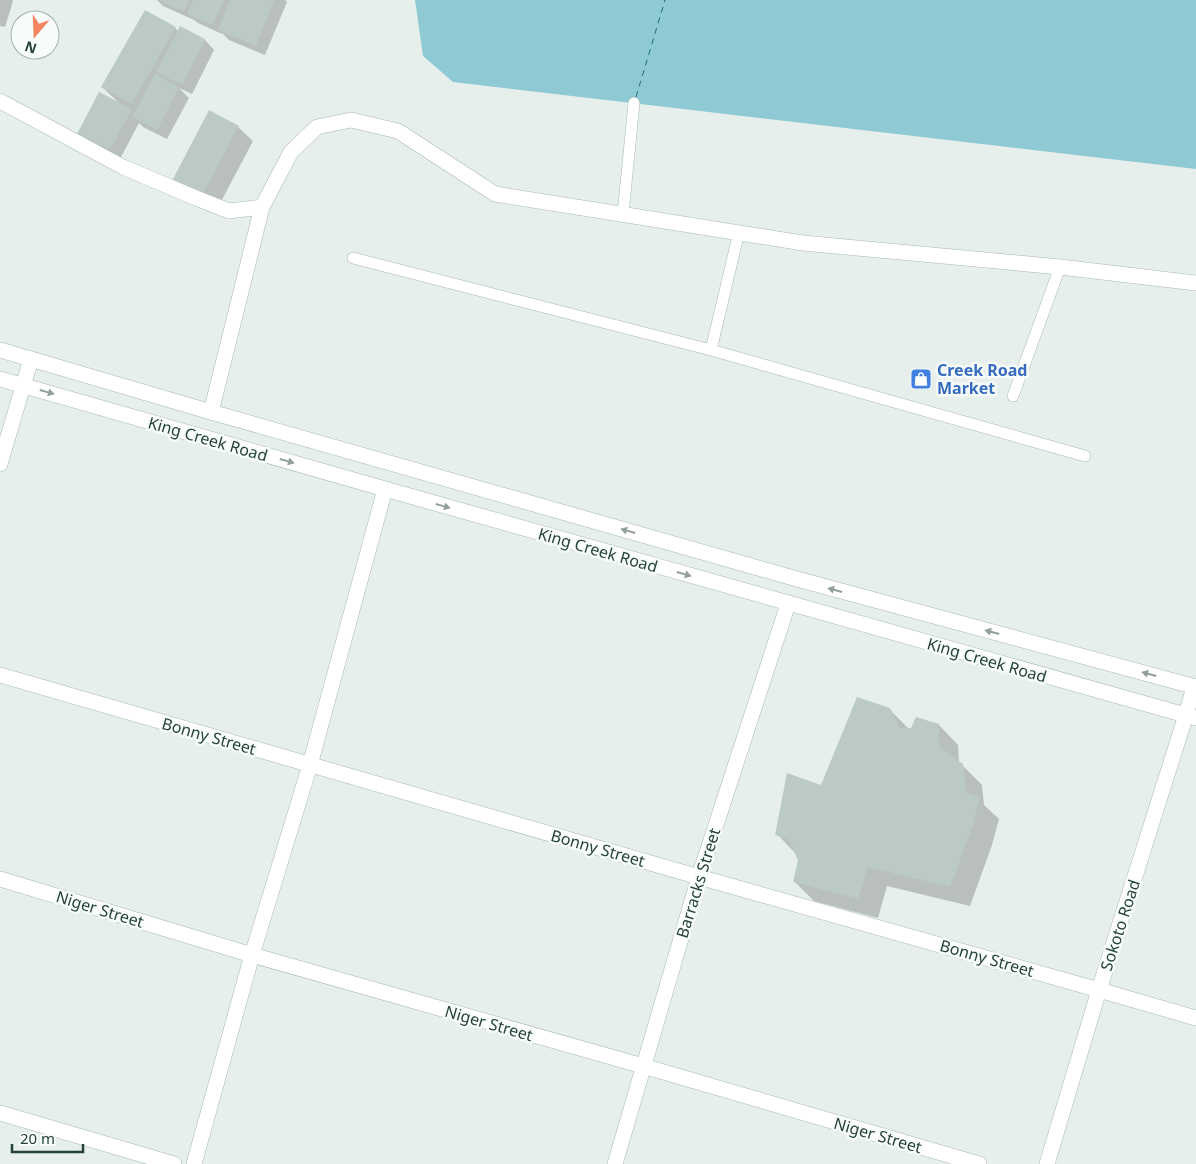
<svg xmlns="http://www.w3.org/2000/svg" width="1196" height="1164" font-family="'Noto Sans',sans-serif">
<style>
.water{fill:#8ec9d4}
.shadow{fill:#0003}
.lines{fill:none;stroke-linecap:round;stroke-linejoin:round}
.ferry{stroke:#1c6f80;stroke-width:1;stroke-dasharray:6 5;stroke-linecap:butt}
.building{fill:#bbcac4}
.service-casing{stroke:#a8b8b2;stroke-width:12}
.minor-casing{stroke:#a8b8b2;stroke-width:16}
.tertiary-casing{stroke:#a8b8b2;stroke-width:16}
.service{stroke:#fff;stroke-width:11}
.minor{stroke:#fff;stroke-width:15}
.tertiary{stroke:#fff;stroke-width:15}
.oneway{fill:#92a09c}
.labels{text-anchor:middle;stroke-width:5;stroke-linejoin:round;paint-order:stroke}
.shop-label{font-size:16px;font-weight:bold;fill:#366cbe;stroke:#f7fbf9;text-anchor:start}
.street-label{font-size:16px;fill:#24423a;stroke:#f7fbf9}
</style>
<rect width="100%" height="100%" fill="#e6efeb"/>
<path class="water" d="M415 0H1196V169L453 82 423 56Z"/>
<path class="shadow" d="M0 0H12L13 1 5 27 0 26Z
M157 0H285L287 2 265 55 229 40 222 33V34L198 23 194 20 163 6Z
M175 28 179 32 181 28 205 40 214 50 192 94 179 88 189 98 167 139 143 127 139 123 120 159 89 143 79 133 119 103 102 87Z
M238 127 253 141 215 213 188 198Z
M889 709 910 730 939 725 958 745 959 762 982 785 984 805 999 819 992 845 970 906 887 886 878 918 814 901 794 881 799 860 796 854 777 834 822 787Z"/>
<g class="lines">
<path class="ferry" d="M636 97 665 0"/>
</g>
<path class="building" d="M159 0H189L184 12Z
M193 0H224L212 25 187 14Z
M230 0H274L256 46 218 30Z
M145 10 176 27 132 104 101 87Z
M180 26 205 39 182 85 156 72Z
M155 74 179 87 157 130 132 117Z
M99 92 132 109 110 150 77 134Z
M209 110 239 126 200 199 171 183Z
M857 697 890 708 900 728H911L916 717 939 724V746L963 764 966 792 980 798 973 825 950 887 868 867 858 899 793 882 798 860 789 840 775 835 787 773 821 785Z"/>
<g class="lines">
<g class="service-casing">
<path id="service" d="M623 214 634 103
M353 258 711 350 739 232
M711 350 1085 456
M1013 396 1060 267"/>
</g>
<g class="minor-casing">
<path id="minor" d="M0 101 123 167 196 198 229 211 262 207
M211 412 262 207 291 152 317 127 351 120 398 131 495 194 803 243 1060 267 1196 283
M0 464 31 359
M0 675 699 877 1099 990 1196 1018
M0 879 252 955 643 1066 979 1164
M0 1113 174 1164
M194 1164 252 955 310 765 385 489
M615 1164 699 877 788 604"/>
</g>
<g class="tertiary-casing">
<path id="tertiary" d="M0 350 211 412 797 579 1196 687
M0 379 385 489 1196 718
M1047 1164 1099 990 1186 715 1194 687"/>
</g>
<use href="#service" class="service"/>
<use href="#minor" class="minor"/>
<use href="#tertiary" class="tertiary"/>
</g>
<defs><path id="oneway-solid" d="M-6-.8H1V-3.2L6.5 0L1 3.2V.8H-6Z" transform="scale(1.25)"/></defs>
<g class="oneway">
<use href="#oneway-solid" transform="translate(47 392) rotate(16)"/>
<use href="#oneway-solid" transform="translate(287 461) rotate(16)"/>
<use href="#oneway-solid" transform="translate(443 506) rotate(16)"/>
<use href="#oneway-solid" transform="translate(628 531) rotate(-164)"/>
<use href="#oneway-solid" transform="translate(684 574) rotate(16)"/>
<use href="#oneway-solid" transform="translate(835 590) rotate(-165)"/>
<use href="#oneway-solid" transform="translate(992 632) rotate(-165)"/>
<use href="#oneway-solid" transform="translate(1149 674) rotate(-165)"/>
</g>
<defs>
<g id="shop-square" transform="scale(1.125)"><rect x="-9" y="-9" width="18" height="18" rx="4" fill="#3f7fe0" stroke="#f7fbf9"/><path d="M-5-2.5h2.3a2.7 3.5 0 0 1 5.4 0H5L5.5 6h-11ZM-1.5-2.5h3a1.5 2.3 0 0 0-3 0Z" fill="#fff"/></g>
</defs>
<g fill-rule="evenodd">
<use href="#shop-square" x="921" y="379"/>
</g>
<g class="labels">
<g class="shop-label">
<text x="937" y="376">Creek Road<tspan x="937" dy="18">Market</tspan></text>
</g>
<g class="street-label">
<text transform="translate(208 439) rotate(16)" y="6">King Creek Road</text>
<text transform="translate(598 550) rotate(16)" y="6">King Creek Road</text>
<text transform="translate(987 660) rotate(16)" y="6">King Creek Road</text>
<text transform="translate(209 736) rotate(16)" y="6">Bonny Street</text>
<text transform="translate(598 848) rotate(16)" y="6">Bonny Street</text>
<text transform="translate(698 883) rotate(-73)" y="6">Barracks Street</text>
<text transform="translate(100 909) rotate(17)" y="6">Niger Street</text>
<text transform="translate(1120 925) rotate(-72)" y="6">Sokoto Road</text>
<text transform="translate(987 958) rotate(16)" y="6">Bonny Street</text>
<text transform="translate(489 1023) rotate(16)" y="6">Niger Street</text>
<text transform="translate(878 1135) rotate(16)" y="6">Niger Street</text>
</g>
</g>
<g transform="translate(35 35) rotate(199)"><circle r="24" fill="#f7fbf9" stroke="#a3b1ad"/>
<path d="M0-4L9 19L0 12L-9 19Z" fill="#f4845f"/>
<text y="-8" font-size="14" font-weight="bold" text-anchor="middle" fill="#24423a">N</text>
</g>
<path d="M12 1144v8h71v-8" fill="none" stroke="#24423a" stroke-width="2.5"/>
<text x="20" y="1144" font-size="15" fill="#24423a" stroke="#f7fbf9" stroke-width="4" paint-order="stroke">20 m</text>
</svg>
